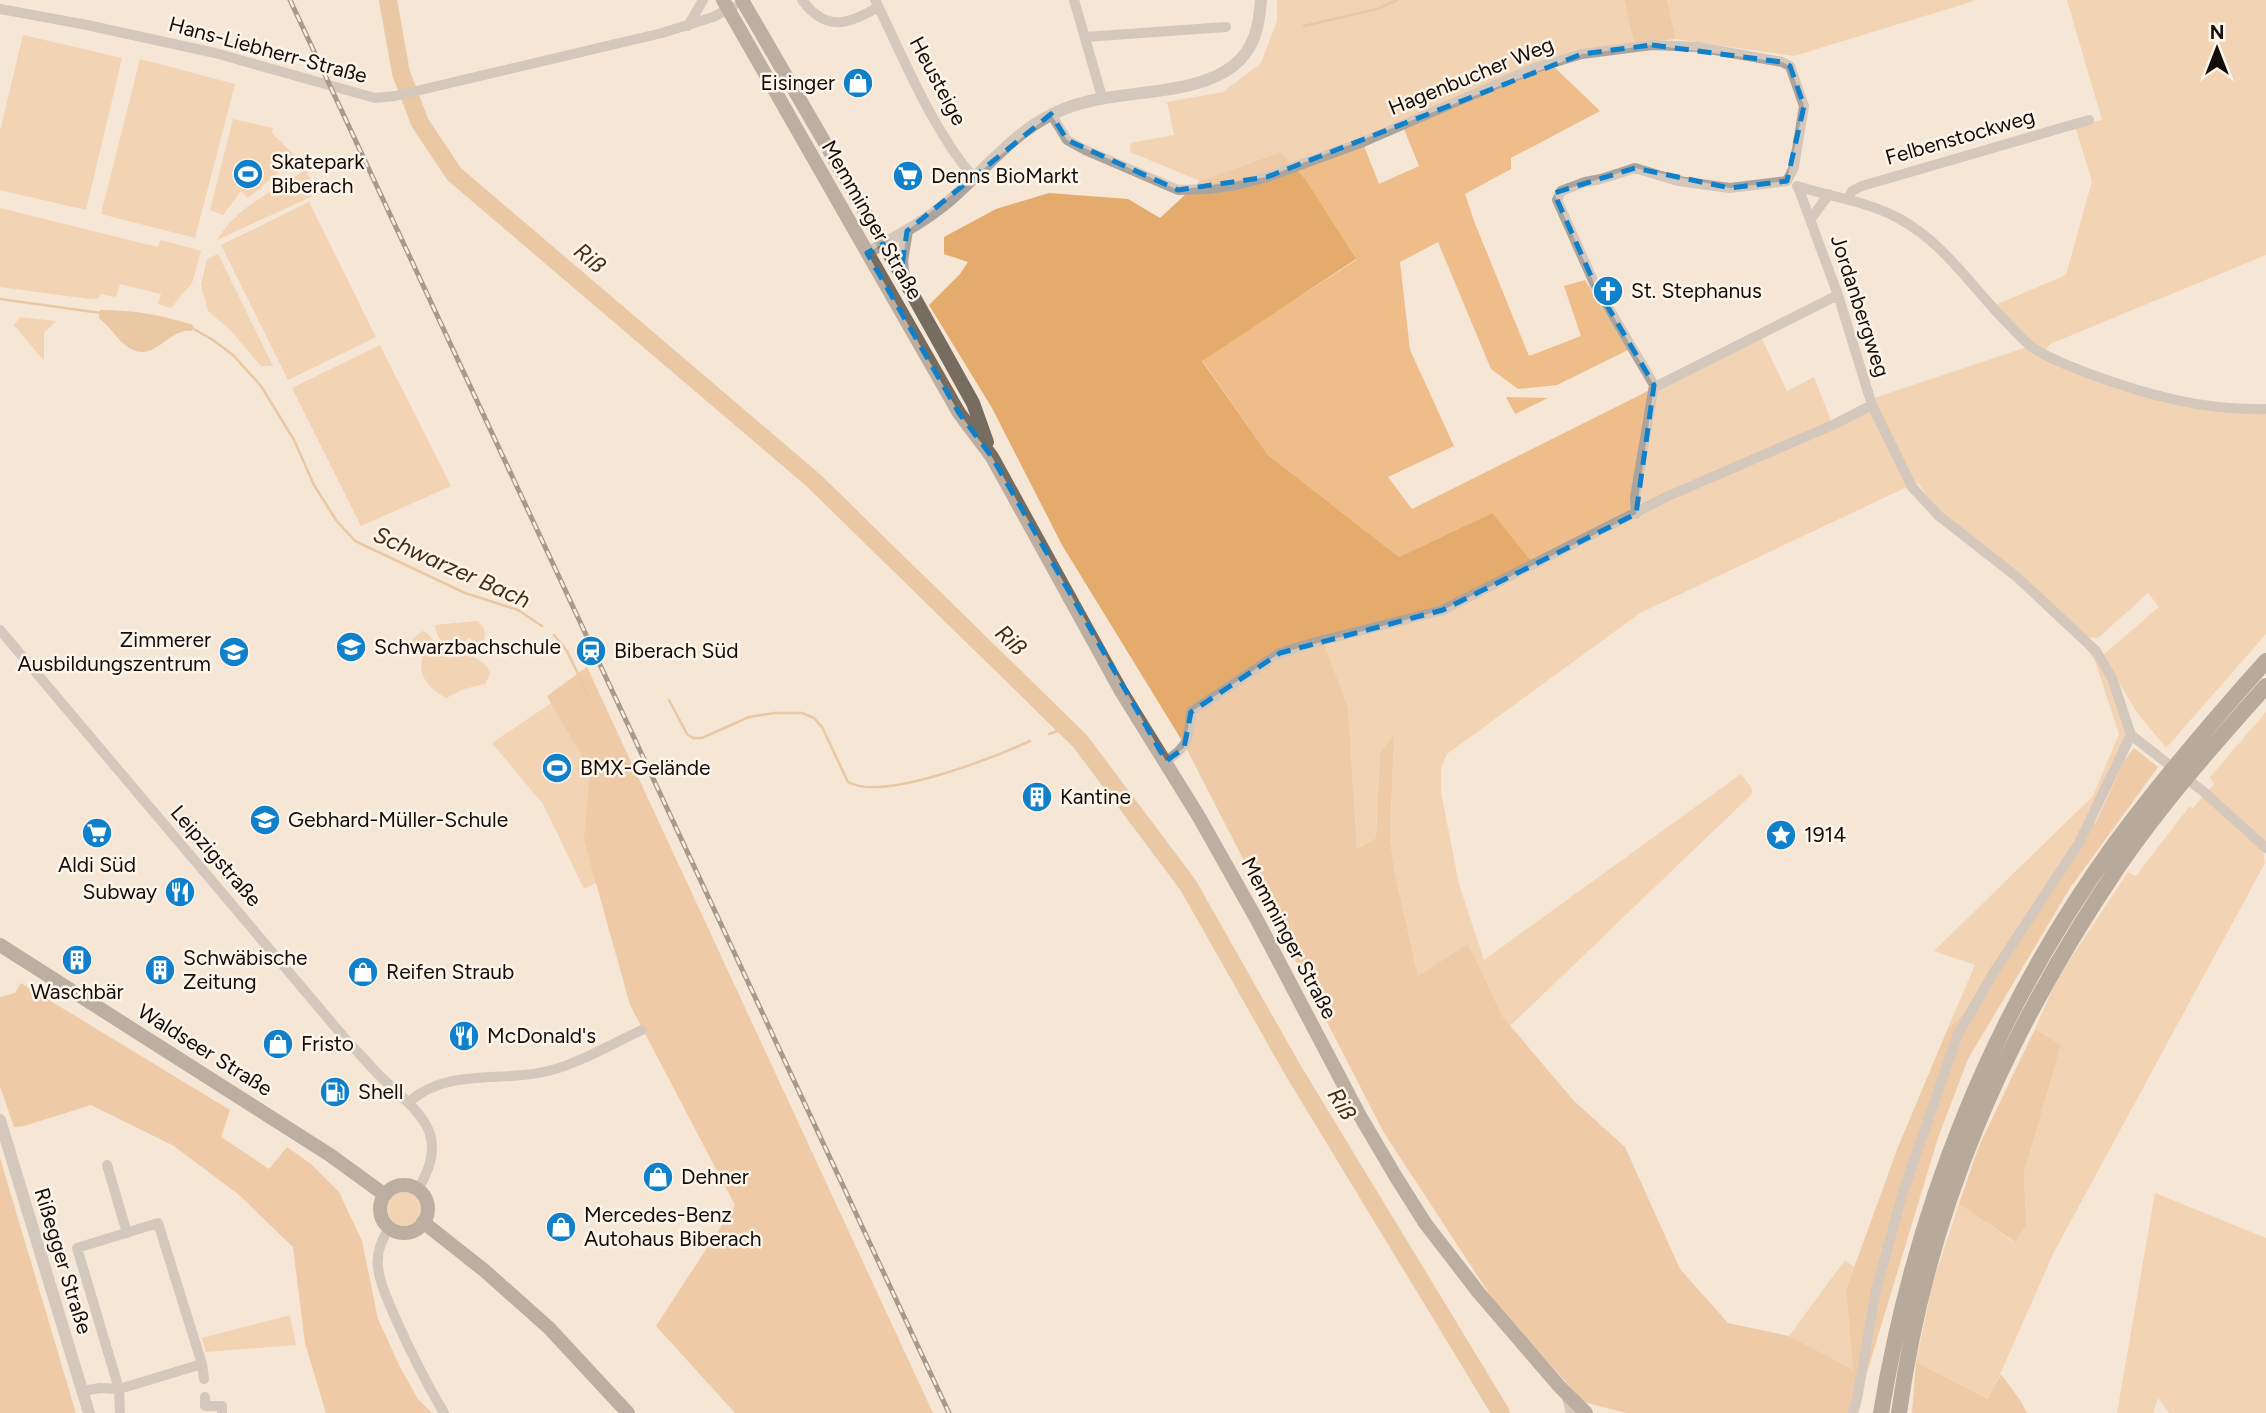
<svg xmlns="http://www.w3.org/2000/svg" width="2266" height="1413" font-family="Figtree,sans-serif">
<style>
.green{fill:#eebd89;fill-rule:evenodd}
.forest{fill:#e4ab6d}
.water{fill:#dca466}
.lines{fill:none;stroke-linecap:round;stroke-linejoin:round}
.stream{stroke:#dca466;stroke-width:2.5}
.river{stroke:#dca466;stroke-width:18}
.minor{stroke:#aba49e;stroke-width:10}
.tertiary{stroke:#aba49e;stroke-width:12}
.primary{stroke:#776c60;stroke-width:14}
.trunk{stroke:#6e6255;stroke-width:16}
.rail-casing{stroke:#463e37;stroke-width:5}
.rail{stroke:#fdf4ea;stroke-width:2.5;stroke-dasharray:8;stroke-linecap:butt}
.marked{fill:none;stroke:#0f80c9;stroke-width:5;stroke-dasharray:14 9;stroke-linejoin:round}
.labels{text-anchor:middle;stroke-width:5;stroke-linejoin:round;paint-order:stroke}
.street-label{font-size:21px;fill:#130e09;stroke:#fdf4ea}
.poi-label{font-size:21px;fill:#130e09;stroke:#fdf4ea;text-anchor:start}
.water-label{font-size:23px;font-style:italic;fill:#442d12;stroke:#fdf4ea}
</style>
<rect width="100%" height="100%" fill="#f5e6d6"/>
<path class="green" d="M1277 0H1624L1634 43 1548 61 1600 111 1511 158V169L1465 194 1474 221 1529 356 1581 336 1564 286 1585 280 1628 350 1557 385 1518 389 1491 369 1438 242 1400 262 1410 350 1454 446 1388 477 1412 509 1760 335 1787 391 1814 377 1833 426 1874 398 2033 345 1993 306 2066 275 2092 181 2075 126 2102 120 2067 0H2266V255L2050 344 2042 355 2148 398 2210 411 2266 412V634L2166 748 2136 711 2103 655 2159 607 2148 593 2098 638 2086 637 1939 512 1918 483 1909 486 1640 613 1447 754 1441 768V792L1459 884 1484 960 1741 774 1751 787 1752 794 1510 1026 1502 1016 1418 976 1394 869 1390 838 1394 737 1380 753 1376 838 1357 849 1348 708 1320 636 1492 513 1399 557 1268 455 1202 360 1356 260 1281 152 1200 181 1130 152V143L1174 135 1167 102 1223 92 1261 63 1277 21ZM1404 129 1419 166 1379 184 1364 146Z
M1667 0H1977L1794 56 1676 39Z
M23 35 122 58 86 210 0 190V131Z
M140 59 235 84 195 238 101 214Z
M233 119 273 128 272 133 296 157 248 198 241 191 223 215 210 210Z
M306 170 317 194 217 240C237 207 274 190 306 170Z
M309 202 376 337 288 380 221 245Z
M0 208 158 247 161 240 201 251 192 283 171 308 158 304 161 294 120 284 116 297 100 294 99 298 89 299 0 287Z
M218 254 273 366H261L231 331 208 311 201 285 207 259Z
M20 317 56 321 44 333V361L14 325Z
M380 345 451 486 361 526 292 388Z
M1506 397 1548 398 1515 414Z
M477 621C487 628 485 634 483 645L474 643 470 638 466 640 465 645C448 651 437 642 435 625Z
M423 631C435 637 434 649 450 658L470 654 487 666 490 674 485 684 464 689 446 698C430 688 418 678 422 658L410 645 413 638Z
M2079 637 2094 654 2108 679 2126 736 2089 818 2096 822 1989 970 1984 995 1948 1028 1975 965 1934 951 2093 796 2119 734 2095 661Z
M566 693 613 793 600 881 584 889 543 804 492 743Z
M2266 712V843L2263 851 2265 863 2054 1252 1989 1399 1916 1362 1933 1282 1959 1204 2014 1242 2026 1225 2024 1173 2061 1045 2035 1029 2057 979 2128 872 2136 876 2189 807 2193 808 2214 784 2210 777Z
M387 1209a17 17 0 1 1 34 0a17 17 0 1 1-34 0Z
M2155 1193 2266 1238V1413H2169L2158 1398 2153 1413H2117Z
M1845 1260 1854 1267 1846 1290 1853 1371 1789 1336Z
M290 1315 296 1345 206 1352 202 1338Z"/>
<path class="forest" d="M1624 0H1667L1676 39 1634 43Z
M1281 152 1305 179 1356 259 1202 361 1268 455 1399 557 1492 513 1532 562 1443 605 1321 636 1348 708 1357 849 1376 838 1380 753 1394 736 1390 838 1394 869 1418 976 1468 944 1502 1016 1574 1101 1625 1147 1680 1269 1728 1323 1789 1336 1853 1370 1846 1290 1898 1147 1948 1028 1984 995 1989 970 2096 822 2124 761 2134 748 2158 767 2070 888 1968 1059 1938 1138 1865 1379 1852 1413H1626L1584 1402 1498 1307 1384 1133 1184 744 1062 545 992 408 929 305 960 274 968 262 944 254V237L996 209 1049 193 1128 199 1160 218 1200 181Z
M587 667 933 1413H735L656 1326 735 1205 630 1005 584 840 590 770 547 696Z
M21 983 230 1110 221 1137 269 1169 287 1147 311 1164 339 1192 362 1241 378 1319 401 1369 418 1399 432 1413H326L305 1343 293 1247 238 1194 174 1146 91 1105 24 1126 14 1127 0 1086V997L15 993Z
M2035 1029 2061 1045 2024 1173 2026 1225 2015 1242 1959 1204 1979 1146Z
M0 1158 76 1413H0Z
M1916 1362 1988 1399 2001 1374 2020 1400 2027 1413H1912Z"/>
<path class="water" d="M100 310C133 310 162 315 193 325L192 331C168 328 156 362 131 349 118 342 111 327 99 318Z"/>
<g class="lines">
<path class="stream" d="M1304 26 1377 9 1397 0
M0 299 101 313
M192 328 213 340 233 355 261 386 294 440 314 485 336 520 355 541 465 593 518 610 542 626
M554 635 567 651 589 697
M669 700 687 734 693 738H702L749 717 774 713H802L814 718 822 727 848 782C883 802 995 757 1030 741
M1049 734 1066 728"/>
<path class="river" d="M388 0 401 73 420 123 454 174 813 480 1080 741 1188 885 1294 1072 1501 1413"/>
<path class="minor" d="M802 0C826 32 848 25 878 7
M875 0C904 58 931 128 974 178
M1074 0 1102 97
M0 9 87 25 215 53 375 98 395 96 662 33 713 17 733 7
M688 26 703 0
M1085 37 1226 27
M1051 114 1067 140 1085 150 1178 190 1208 189 1237 185 1267 177 1363 142 1532 69 1582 54 1652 45 1698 47 1782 62 1790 66 1804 106 1794 167 1787 181
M1787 181 1730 188 1678 181 1635 168 1601 179 1585 182 1561 191 1557 200 1595 285 1654 385 1657 386 1838 295
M1797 186C1830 197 1867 201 1898 218 1945 243 1972 288 2009 325 2016 332 2024 341 2032 347 2049 359 2070 366 2090 374 2147 395 2205 411 2266 409
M1798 187 1838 295 1872 405 1912 487 1939 516 2017 577 2096 651 2112 678 2131 735 2204 792 2266 848
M1848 199 1852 191 1862 186 2089 120
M1811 219 1829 194
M1636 514 1635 497 1654 385
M0 630 348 1042C359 1053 370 1066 381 1077 419 1113 452 1134 418 1189
M1166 761C1189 746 1189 739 1191 712L1280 653 1316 642 1443 610 1666 497 1835 424 1872 405
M409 1102C448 1067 502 1083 548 1071 578 1064 613 1043 642 1030
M107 1165 127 1233
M390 1227C381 1240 376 1253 378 1268 380 1285 388 1300 394 1315 409 1349 425 1381 444 1413
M82 1391 100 1388 119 1389 77 1248 158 1223 202 1364 204 1379
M1566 1394 1571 1413
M205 1397V1406H222V1413
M120 1413 119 1389 202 1364
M1853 1413 1857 1399 1876 1290 1903 1192 1958 1034 1994 972 2079 843 2131 735"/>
<path class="tertiary" d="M867 253C895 237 923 223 948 202 988 168 1018 125 1069 107 1118 89 1194 97 1233 66 1255 49 1259 26 1261 0
M904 277 902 261 907 231
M0 1120 89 1413"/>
<path class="primary" d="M723 0 959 413 992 457 1121 691 1199 817 1257 920 1360 1116 1396 1177 1425 1223 1479 1293 1559 1386 1586 1413
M742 0 905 281 973 403 987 442
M0 945 330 1155 385 1195
M380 1209a24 24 0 1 1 48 0a24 24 0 1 1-48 0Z
M423 1222 485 1271 549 1328 628 1413"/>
<path class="trunk" d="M1881 1413C1915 1208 1992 1014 2114 845 2161 781 2213 720 2266 661
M1899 1413C1927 1210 2004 1036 2118 867 2162 803 2214 744 2266 686"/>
<g class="rail-casing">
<path id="rail" d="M290 0 949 1413"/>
</g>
<use href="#rail" class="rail"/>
</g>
<path d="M0 0H2266V1413H0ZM1652 45 1782 62 1790 66 1804 106 1787 181 1730 188 1635 168 1554 193 1595 285 1654 385 1636 514 1443 610 1280 653 1191 712 1184 748 1166 761 992 457 959 413 867 253 883 244 901 273 907 231 1051 114 1067 140 1178 190 1267 177 1582 54Z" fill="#f5e6d6" fill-opacity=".55" fill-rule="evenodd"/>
<path class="marked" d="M1652 45 1782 62 1790 66 1804 106 1787 181 1730 188 1635 168 1554 193 1595 285 1654 385 1636 514 1443 610 1280 653 1191 712 1184 748 1166 761 992 457 959 413 867 253 883 244 901 273 907 231 1051 114 1067 140 1178 190 1267 177 1582 54Z"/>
<defs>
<g id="shop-disc" transform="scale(1.575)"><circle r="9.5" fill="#0f80c9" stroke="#fdf4ea"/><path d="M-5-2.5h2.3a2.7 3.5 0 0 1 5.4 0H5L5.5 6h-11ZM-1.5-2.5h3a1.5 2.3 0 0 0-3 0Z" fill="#fff"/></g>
<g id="stadium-disc" transform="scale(1.575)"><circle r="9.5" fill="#0f80c9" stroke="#fdf4ea"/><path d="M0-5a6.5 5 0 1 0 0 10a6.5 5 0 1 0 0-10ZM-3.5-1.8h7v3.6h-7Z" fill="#fff"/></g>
<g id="supermarket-disc" transform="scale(1.575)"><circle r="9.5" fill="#0f80c9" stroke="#fdf4ea"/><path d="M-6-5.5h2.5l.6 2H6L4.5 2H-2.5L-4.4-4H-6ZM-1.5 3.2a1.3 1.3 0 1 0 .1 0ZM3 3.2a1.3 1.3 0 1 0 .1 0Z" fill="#fff"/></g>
<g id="church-disc" transform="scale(1.575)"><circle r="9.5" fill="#0f80c9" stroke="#fdf4ea"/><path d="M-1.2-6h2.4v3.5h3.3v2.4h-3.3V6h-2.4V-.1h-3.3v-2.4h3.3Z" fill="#fff"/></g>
<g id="school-disc" transform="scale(1.575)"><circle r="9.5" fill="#0f80c9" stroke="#fdf4ea"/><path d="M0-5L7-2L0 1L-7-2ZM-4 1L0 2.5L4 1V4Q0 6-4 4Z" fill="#fff"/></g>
<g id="station-disc" transform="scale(1.575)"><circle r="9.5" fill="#0f80c9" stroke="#fdf4ea"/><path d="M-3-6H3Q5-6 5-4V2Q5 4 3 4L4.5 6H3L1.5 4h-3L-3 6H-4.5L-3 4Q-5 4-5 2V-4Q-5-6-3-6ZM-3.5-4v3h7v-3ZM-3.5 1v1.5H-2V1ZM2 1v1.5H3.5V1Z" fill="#fff"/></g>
<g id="building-disc" transform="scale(1.575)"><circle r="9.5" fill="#0f80c9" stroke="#fdf4ea"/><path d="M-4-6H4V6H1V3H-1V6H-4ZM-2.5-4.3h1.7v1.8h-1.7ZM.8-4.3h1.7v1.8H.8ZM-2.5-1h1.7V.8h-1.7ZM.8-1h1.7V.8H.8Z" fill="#fff"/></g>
<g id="sight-disc" transform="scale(1.575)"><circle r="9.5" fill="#0f80c9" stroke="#fdf4ea"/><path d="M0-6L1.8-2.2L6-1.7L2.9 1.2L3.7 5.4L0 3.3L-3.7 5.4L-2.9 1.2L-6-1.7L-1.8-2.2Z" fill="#fff"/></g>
<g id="restaurant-disc" transform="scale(1.575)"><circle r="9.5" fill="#0f80c9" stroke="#fdf4ea"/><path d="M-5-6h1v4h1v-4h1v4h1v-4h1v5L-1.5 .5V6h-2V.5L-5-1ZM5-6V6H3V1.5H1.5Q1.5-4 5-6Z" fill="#fff"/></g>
<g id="fuel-disc" transform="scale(1.575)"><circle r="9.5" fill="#0f80c9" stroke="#fdf4ea"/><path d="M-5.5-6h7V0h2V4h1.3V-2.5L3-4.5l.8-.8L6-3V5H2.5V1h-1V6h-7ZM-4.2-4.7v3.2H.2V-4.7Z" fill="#fff"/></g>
</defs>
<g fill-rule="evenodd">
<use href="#shop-disc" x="858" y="83"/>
<use href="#stadium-disc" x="248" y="174"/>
<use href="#supermarket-disc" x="908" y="176"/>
<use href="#church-disc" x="1608" y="291"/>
<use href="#school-disc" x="351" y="647"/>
<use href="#station-disc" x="591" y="651"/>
<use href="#school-disc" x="234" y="652"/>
<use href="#stadium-disc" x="557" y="768"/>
<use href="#building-disc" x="1037" y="797"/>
<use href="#school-disc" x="265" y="820"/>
<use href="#supermarket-disc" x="97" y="833"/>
<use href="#sight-disc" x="1781" y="835"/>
<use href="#restaurant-disc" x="180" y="892"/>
<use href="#building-disc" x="77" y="960"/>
<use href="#building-disc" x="160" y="970"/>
<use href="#shop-disc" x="363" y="972"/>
<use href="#restaurant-disc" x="464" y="1036"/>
<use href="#shop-disc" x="278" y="1044"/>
<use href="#fuel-disc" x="335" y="1092"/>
<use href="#shop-disc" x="658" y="1177"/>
<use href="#shop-disc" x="561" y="1227"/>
</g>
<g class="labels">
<g class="street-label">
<text transform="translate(268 50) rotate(15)" y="7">Hans-Liebherr-Straße</text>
<text transform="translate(1471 76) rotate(-22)" y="7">Hagenbucher Weg</text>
<text transform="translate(938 81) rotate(62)" y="7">Heusteige</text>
<text transform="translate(1960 137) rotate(-16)" y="7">Felbenstockweg</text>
<text transform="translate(872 220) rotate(60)" y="7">Memminger Straße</text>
<text transform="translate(1860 306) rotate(72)" y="7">Jordanbergweg</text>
<text transform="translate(216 856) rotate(49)" y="7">Leipzigstraße</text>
<text transform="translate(1289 938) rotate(62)" y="7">Memminger Straße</text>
<text transform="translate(205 1050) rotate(32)" y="7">Waldseer Straße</text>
<text transform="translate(63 1261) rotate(73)" y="7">Rißegger Straße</text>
</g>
<g class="poi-label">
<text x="835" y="90" text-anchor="end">Eisinger</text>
<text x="271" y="169">Skatepark<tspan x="271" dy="24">Biberach</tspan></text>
<text x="931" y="183">Denns BioMarkt</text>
<text x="1631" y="298">St. Stephanus</text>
<text x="211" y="647" text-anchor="end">Zimmerer<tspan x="211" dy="24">Ausbildungszentrum</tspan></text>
<text x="374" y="654">Schwarzbachschule</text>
<text x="614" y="658">Biberach Süd</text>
<text x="580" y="775">BMX-Gelände</text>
<text x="1060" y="804">Kantine</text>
<text x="288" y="827">Gebhard-Müller-Schule</text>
<text x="1804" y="842">1914</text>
<text x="97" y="872" text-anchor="middle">Aldi Süd</text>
<text x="157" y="899" text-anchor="end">Subway</text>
<text x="183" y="965">Schwäbische<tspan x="183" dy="24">Zeitung</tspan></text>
<text x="386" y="979">Reifen Straub</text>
<text x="77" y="999" text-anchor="middle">Waschbär</text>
<text x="487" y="1043">McDonald's</text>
<text x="301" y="1051">Fristo</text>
<text x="358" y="1099">Shell</text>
<text x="681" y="1184">Dehner</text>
<text x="584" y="1222">Mercedes-Benz<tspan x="584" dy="24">Autohaus Biberach</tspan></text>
</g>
<g class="water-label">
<text transform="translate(590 258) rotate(40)" y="8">Riß</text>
<text transform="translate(452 567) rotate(24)" y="8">Schwarzer Bach</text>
<text transform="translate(1011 640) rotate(44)" y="8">Riß</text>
<text transform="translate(1342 1104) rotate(59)" y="8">Riß</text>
</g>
</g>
<g transform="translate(2217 49)" stroke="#fdf4ea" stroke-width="5" paint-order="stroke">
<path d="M0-5L12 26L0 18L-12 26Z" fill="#130e09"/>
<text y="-10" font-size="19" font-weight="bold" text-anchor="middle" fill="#130e09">N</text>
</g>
</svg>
